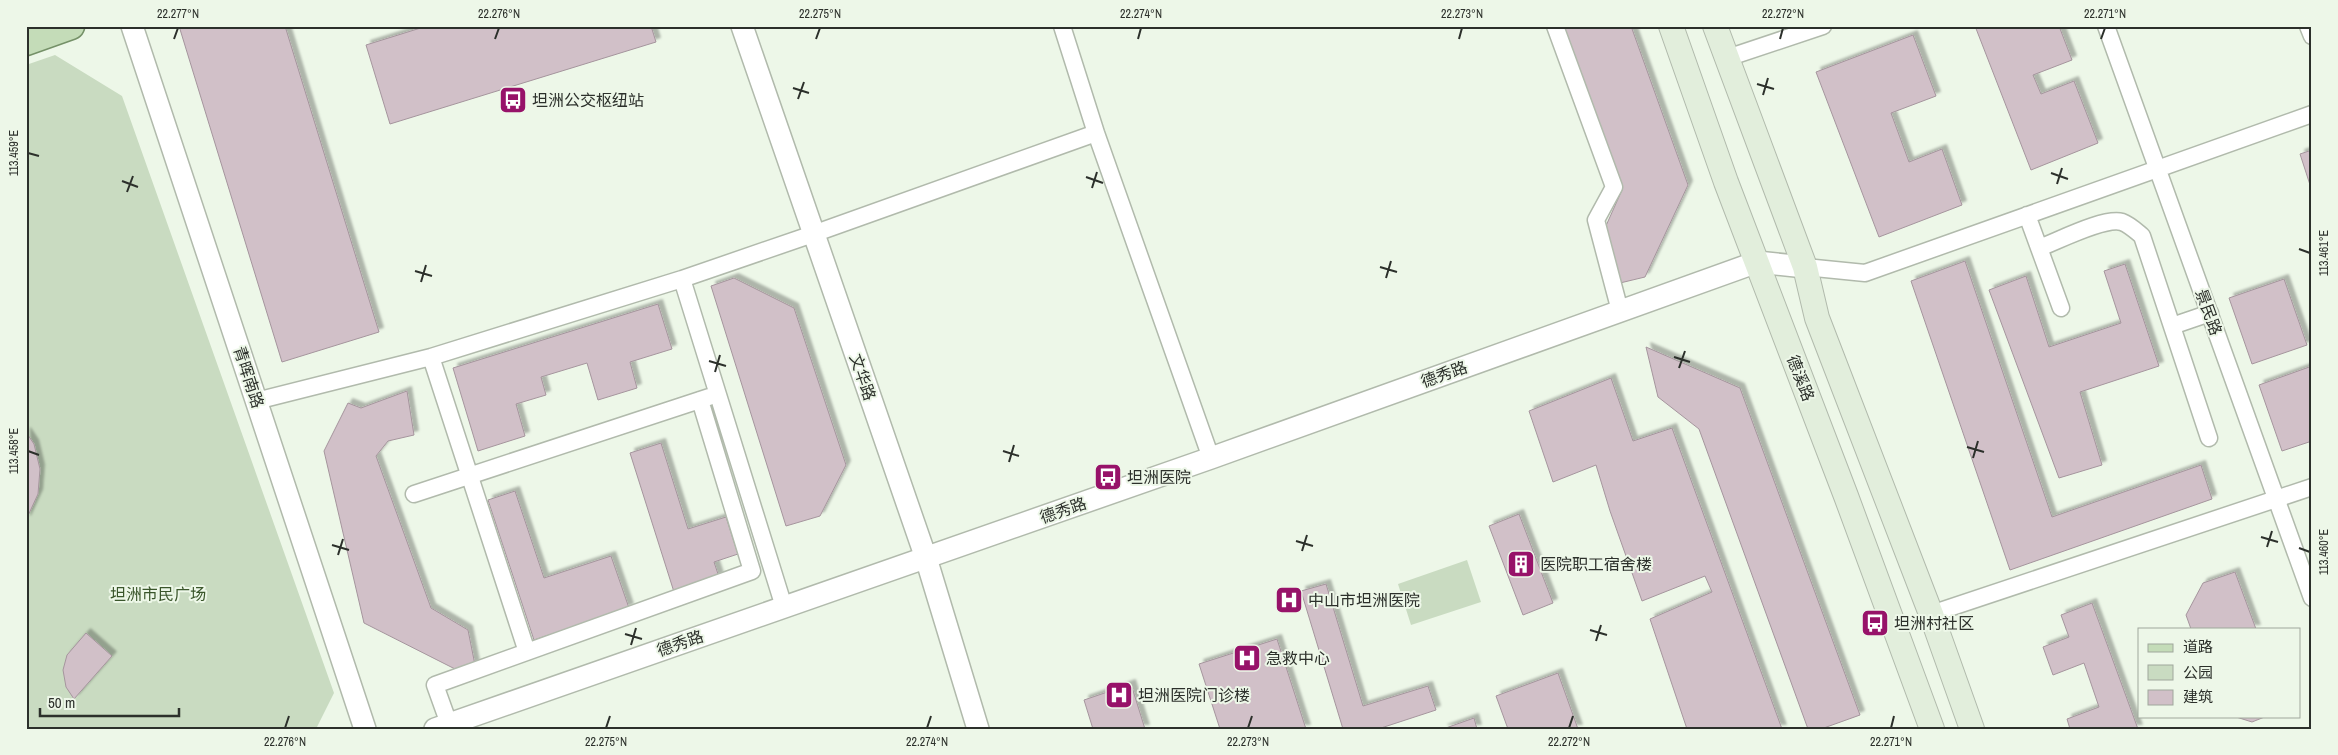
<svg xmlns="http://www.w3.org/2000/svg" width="2338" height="755" font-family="'Archivo Narrow','Noto Sans SC',sans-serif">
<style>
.green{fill:#c9dbc1}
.building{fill:#d1c0c8;stroke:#a5959d;filter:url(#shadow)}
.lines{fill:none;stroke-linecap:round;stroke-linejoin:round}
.minor-casing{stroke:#b1baac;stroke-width:19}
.tertiary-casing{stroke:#b1baac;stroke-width:24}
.secondary-casing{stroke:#b1baac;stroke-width:26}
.primary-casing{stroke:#759168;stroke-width:29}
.minor{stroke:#fff;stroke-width:16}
.tertiary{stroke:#fff;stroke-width:21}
.secondary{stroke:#e2eedc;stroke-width:24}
.primary{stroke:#c4dcb8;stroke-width:26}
.ticks{fill:none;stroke:#2c302b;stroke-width:2}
.labels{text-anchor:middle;stroke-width:4;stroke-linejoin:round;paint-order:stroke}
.poi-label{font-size:16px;fill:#2c302b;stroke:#edf7e8;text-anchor:start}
.street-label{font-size:16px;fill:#2c302b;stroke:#edf7e8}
.park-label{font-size:16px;fill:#3a562b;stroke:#edf7e8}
.neatline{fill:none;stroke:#2c302b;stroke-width:2}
.ticks-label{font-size:12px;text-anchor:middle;fill:#2c302b}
</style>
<defs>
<filter id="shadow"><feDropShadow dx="4.5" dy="-4.5" stdDeviation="1" flood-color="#0004"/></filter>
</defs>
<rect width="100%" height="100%" fill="#edf7e8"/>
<path class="green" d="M55 55 122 96 334 693 316 729H26V65Z
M1467 560 1481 602 1411 625 1398 584Z"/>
<path class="building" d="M179 26H285L379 332 282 362Z
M427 26H651L656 42 390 124 366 45Z
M1563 26H1631L1688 185 1645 277 1620 283 1605 228 1622 190Z
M1975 26H2059L2072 60 2033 75 2041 94 2074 81 2098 143 2031 170Z
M1913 35 1936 96 1891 113 1909 162 1942 149 1962 205 1879 237 1816 72Z
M2312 150V191L2300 154Z
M1965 261 2052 517 2201 465 2212 499 2010 570 1911 281Z
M2125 264 2159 366 2080 392 2102 465 2059 478 1989 290 2026 276 2049 347 2121 323 2104 271Z
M734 278 794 308 846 465 820 516 786 526 711 286Z
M2284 279 2307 345 2252 364 2229 298Z
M658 304 672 349 630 362 637 388 598 400 587 363 541 377 546 395 516 404 525 436 478 451 453 368Z
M1646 347 1740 388 1860 715 1821 729H1808L1699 429 1658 397Z
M2312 366V441L2282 451 2259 385Z
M1611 378 1633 441 1672 428 1782 729H1687L1650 619 1712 592 1705 576 1642 601 1610 511 1596 465 1553 482 1529 411Z
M407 391 414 435 388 441 376 456 431 608 468 630 475 665 457 670 364 623 324 451 348 403 361 408Z
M26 432 34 444 40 469 38 494 26 520Z
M661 443 688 529 726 517 738 554 714 562 719 577 674 592 630 453Z
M515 491 544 578 611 556 629 608 534 640 488 500Z
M1519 514 1553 603 1523 615 1489 526Z
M2235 572 2256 629H2191L2186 615 2203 583Z
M1326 584 1363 706 1428 686 1436 710 1378 729H1343L1301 591Z
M2092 603 2138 729H2070L2067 719 2099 707 2084 663 2053 675 2043 647 2069 637 2061 615Z
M86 633 112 656 74 699 66 687 63 670 67 655Z
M1277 639 1306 729H1220L1199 664Z
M1558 673 1578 729H1508L1496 696Z
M1131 684 1145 729H1093L1084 700Z
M2233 716H2267L2252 722Z
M1474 718 1477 729H1443Z"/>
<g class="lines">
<g class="minor-casing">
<path id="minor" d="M1062 26 1096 133 1211 458
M1555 26 1614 187 1596 220 1620 311
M2106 26 2312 598
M2308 26 2312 36
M1727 58 1823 26
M2027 215 2061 308
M2039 248C2058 241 2104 217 2122 222 2130 225 2136 231 2142 236L2209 438
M1805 267 1865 273 2312 114
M682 279 784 607
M2172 326 2210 313
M431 357 527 652
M256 401 431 357 682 279 813 234 1096 133
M414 494 709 397
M1931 614 2312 487
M449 724 435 685 752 571 700 400"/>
</g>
<g class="tertiary-casing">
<path id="tertiary" d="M132 26 365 729
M742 26 926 558 978 729
M435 729 1211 458 1757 262 1805 267"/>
</g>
<g class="secondary-casing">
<path id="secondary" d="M1671 26 1726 182 1846 496 1932 729
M1715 26 1805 267 1817 318 1931 614 1972 729"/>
</g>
<g class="primary-casing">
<path id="primary" d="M26 42 71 26"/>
</g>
<use href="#minor" class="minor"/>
<use href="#tertiary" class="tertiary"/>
<use href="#secondary" class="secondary"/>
<use href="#primary" class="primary"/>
</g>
<path class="ticks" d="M174 39 178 28M495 39 499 28M816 39 820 28M1138 39 1141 28M1459 39 1462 28M1780 39 1783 28M2101 39 2105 28M1757 84 1774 89M793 88 809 93M1763 95 1768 78M798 99 804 82M28 153 39 156M2051 173 2068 179M1086 177 1103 183M122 181 138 187M2057 184 2062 168M1092 188 1097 172M127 192 133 176M2299 249 2310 253M1380 267 1397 272M415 271 432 276M1386 278 1391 261M421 282 426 265M1674 357 1690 362M709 361 726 366M1679 368 1685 351M715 372 720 355M1967 447 1984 452M28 451 39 455M1003 451 1019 456M1973 458 1978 441M1009 462 1014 445M2261 537 2278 542M1296 541 1313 546M332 545 349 550M2267 547 2272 531M2299 548 2310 552M1302 551 1307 535M338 555 343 539M1590 630 1607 635M625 634 642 639M1596 641 1601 625M631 645 636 628M285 728 289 716M606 728 610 716M927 728 931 716M1248 728 1252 716M1569 728 1573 716M1891 728 1894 716"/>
<defs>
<g id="bus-square" transform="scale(1.4375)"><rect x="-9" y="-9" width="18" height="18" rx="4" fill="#971269" stroke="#edf7e8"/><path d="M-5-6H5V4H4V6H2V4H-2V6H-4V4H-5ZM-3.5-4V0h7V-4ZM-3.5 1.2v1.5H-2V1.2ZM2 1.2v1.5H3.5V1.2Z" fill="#fff"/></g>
<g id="building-square" transform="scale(1.4375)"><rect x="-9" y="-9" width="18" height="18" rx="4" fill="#971269" stroke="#edf7e8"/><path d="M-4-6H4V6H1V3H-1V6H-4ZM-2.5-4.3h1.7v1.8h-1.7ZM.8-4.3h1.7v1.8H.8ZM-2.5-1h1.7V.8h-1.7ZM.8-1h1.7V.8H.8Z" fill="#fff"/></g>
<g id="hospital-square" transform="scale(1.4375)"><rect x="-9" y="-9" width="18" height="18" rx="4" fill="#971269" stroke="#edf7e8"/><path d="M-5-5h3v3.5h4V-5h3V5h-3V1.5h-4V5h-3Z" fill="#fff"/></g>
</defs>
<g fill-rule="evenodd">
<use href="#bus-square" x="513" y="100"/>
<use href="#bus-square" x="1108" y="477"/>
<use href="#building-square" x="1521" y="564"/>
<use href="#hospital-square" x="1289" y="600"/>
<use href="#bus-square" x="1875" y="623"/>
<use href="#hospital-square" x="1247" y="658"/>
<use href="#hospital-square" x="1119" y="695"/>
</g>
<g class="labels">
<g class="poi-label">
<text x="532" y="106">坦洲公交枢纽站</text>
<text x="1127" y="483">坦洲医院</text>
<text x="1540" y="570">医院职工宿舍楼</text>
<text x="1308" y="606">中山市坦洲医院</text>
<text x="1894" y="629">坦洲村社区</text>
<text x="1266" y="664">急救中心</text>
<text x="1138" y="701">坦洲医院门诊楼</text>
</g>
<g class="street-label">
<text transform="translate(2209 312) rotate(70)" y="6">景民路</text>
<text transform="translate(1444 374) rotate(-20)" y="6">德秀路</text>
<text transform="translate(249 377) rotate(72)" y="6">青晖南路</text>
<text transform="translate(863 377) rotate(71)" y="6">文华路</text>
<text transform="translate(1801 378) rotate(69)" y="6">德溪路</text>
<text transform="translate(1063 510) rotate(-19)" y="6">德秀路</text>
<text transform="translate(680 643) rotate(-19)" y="6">德秀路</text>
</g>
<g class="park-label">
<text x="158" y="600">坦洲市民广场</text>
</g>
</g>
<rect width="2338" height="755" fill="none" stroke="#edf7e8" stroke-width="55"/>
<rect x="2138" y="628" width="162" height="90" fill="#edf7e8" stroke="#a0a79c"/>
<rect x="2148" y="644" width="25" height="8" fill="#c4dcb8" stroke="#a0a79c"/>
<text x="2183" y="652" font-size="15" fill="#2c302b">道路</text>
<rect x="2148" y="665" width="25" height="15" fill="#c9dbc1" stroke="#a0a79c"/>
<text x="2183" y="678" font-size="15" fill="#2c302b">公园</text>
<rect x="2148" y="690" width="25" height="15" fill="#d1c0c8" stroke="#a0a79c"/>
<text x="2183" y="702" font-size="15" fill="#2c302b">建筑</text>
<path d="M40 708v8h139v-8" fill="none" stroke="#2c302b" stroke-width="2.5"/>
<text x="48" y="708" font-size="15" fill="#2c302b" stroke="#edf7e8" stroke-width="4" paint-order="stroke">50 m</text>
<rect x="28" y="28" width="2282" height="700" class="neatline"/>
<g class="ticks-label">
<text x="178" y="18">22.277°N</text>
<text x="499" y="18">22.276°N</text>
<text x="820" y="18">22.275°N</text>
<text x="1141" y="18">22.274°N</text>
<text x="1462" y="18">22.273°N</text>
<text x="1783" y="18">22.272°N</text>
<text x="2105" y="18">22.271°N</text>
<text transform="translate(14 153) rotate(-90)" y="4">113.459°E</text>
<text transform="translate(2324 253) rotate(-90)" y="4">113.461°E</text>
<text transform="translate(14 451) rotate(-90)" y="4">113.458°E</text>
<text transform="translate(2324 552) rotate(-90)" y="4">113.460°E</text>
<text x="285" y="746">22.276°N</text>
<text x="606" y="746">22.275°N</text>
<text x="927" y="746">22.274°N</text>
<text x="1248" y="746">22.273°N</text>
<text x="1569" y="746">22.272°N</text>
<text x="1891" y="746">22.271°N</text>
</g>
</svg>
